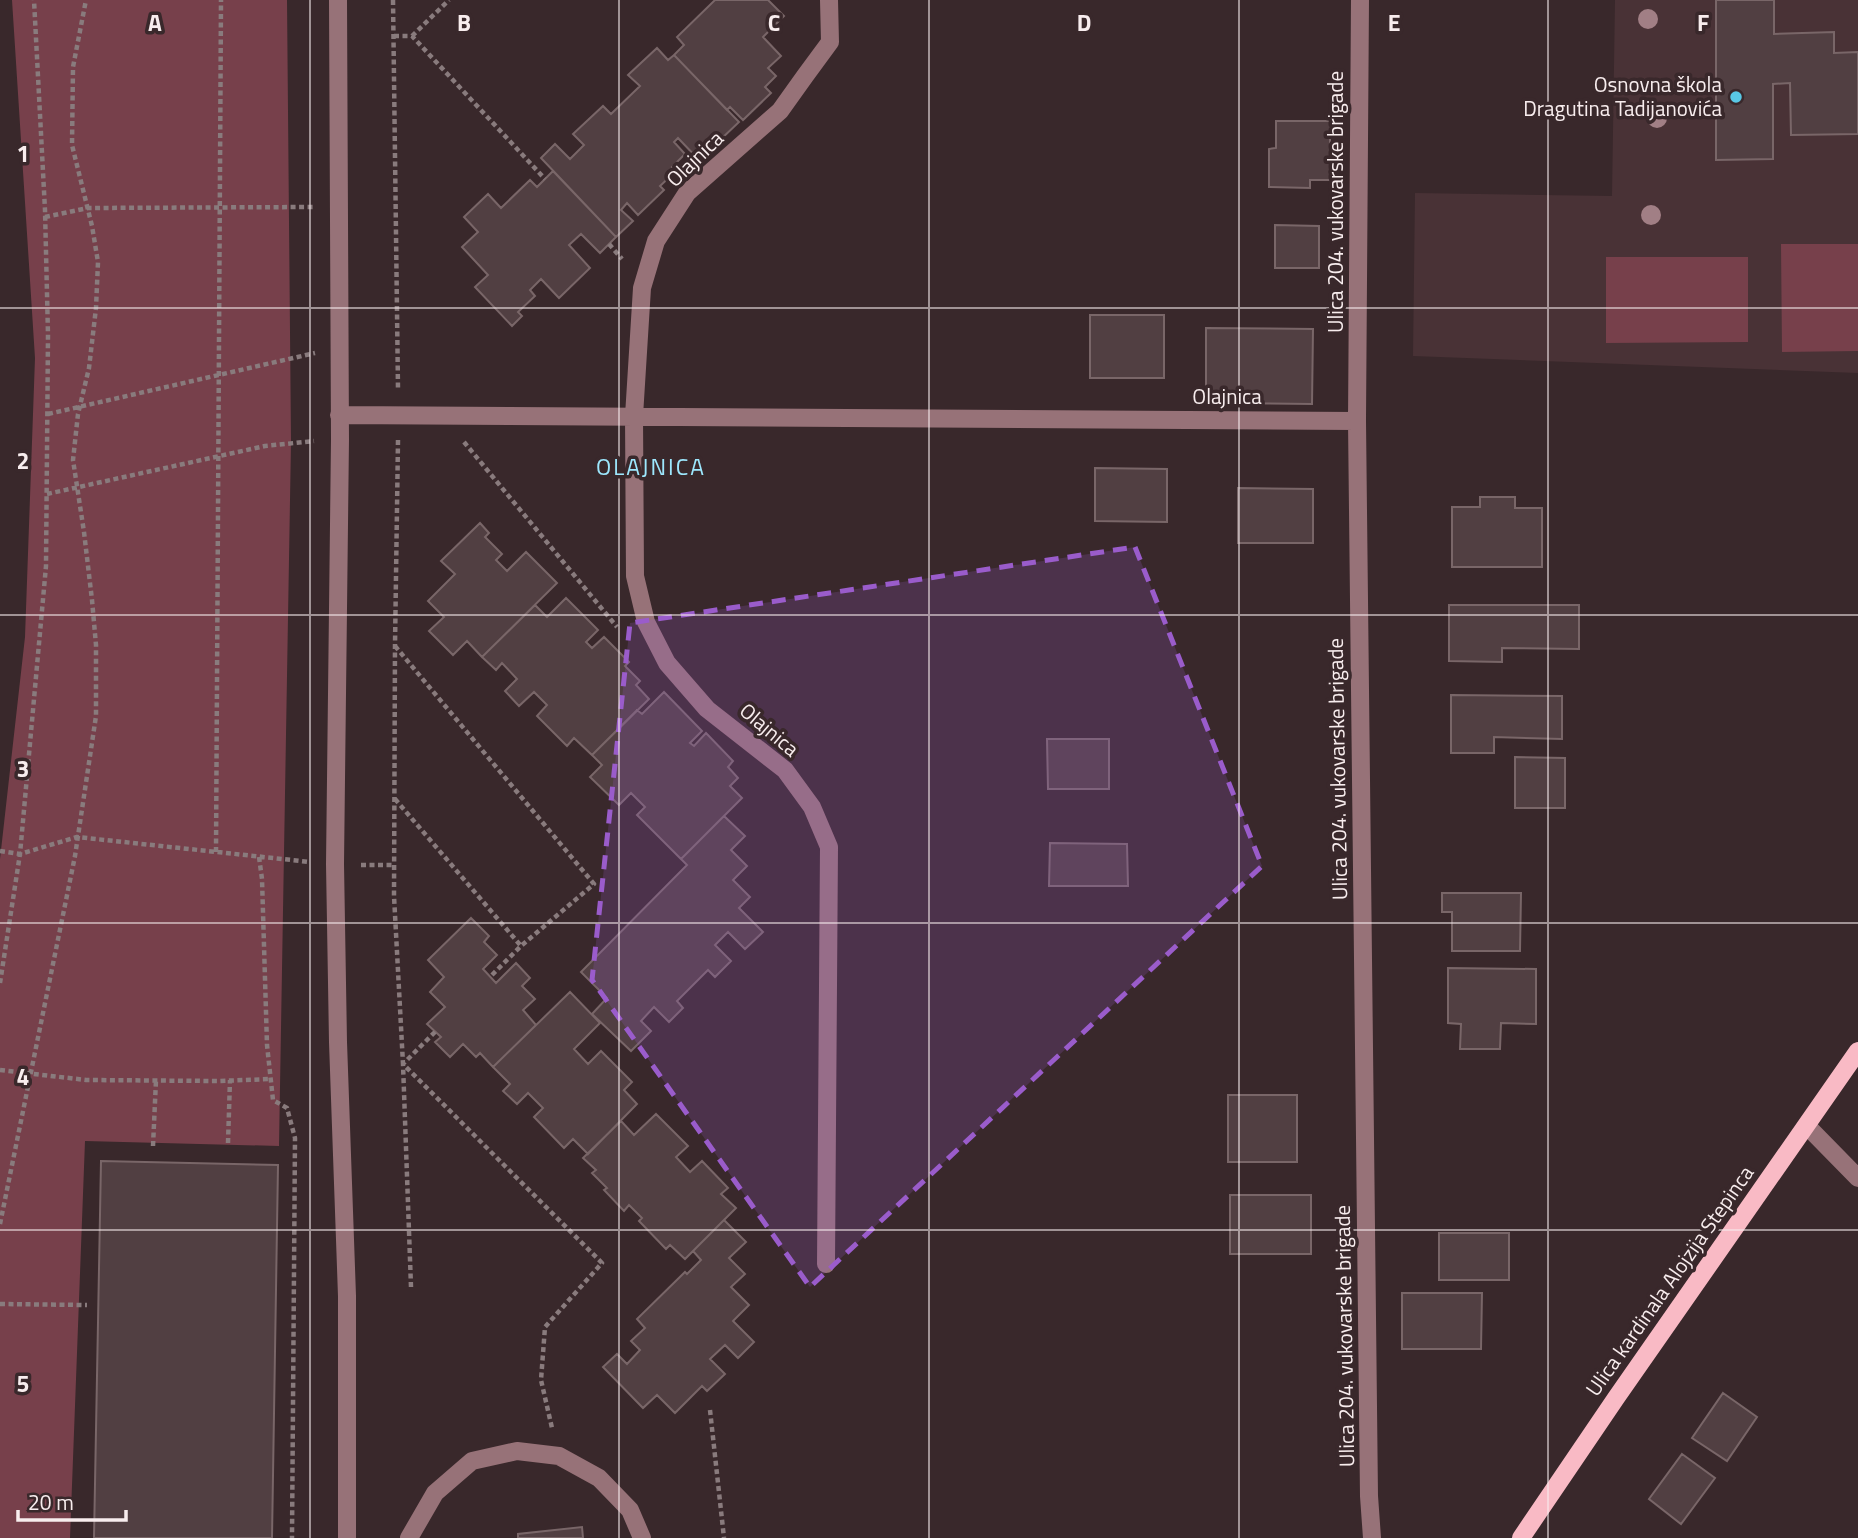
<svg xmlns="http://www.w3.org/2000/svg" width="1858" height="1538" font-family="'Titillium Web',sans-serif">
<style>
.built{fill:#493236}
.park{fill:#77404b}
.building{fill:#513f42;stroke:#796668;stroke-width:2}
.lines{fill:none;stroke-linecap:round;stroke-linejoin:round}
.path{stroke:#897b7d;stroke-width:4.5;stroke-dasharray:5 3.5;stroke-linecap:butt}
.minor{stroke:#977278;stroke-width:18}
.major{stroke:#f9bac5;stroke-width:18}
.tree{fill:#a17f85}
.marked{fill:#9a5ccb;fill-opacity:0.2;stroke:#9a5ccb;stroke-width:5;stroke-dasharray:14 9;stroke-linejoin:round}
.grid{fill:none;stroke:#f8edee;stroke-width:2;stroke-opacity:0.55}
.poi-dot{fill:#59c8e5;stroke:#39282b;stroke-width:2.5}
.labels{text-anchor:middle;stroke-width:7;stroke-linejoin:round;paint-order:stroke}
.poi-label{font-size:21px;fill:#f8edee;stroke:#39282b;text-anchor:end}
.street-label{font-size:21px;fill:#f8edee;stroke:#39282b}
.neighbourhood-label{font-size:23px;letter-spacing:2px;fill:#9de8fe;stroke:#39282b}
.grid-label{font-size:23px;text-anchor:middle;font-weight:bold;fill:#f8edee;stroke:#39282b;stroke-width:7;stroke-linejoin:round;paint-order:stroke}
</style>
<rect width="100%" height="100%" fill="#39282b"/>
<path class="built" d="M1615 0H1858V373L1413 356 1415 193 1612 196Z"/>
<path class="park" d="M12 0H287L291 442 279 1146 85 1141 70 1538H0V859L25 637 35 358Z
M1781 244H1858V351L1782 352Z
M1606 257H1748V342L1606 343Z"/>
<path class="building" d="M715 0H768L784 16 763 37 781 56 768 68 776 76 765 87 771 93 743 120 730 107 727 110 674 55 684 45 677 37Z
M1716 0H1774V34L1834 32V53L1858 52V134L1791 135 1790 83 1773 84V159L1716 160Z
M657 48 668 60 674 55 739 122 699 160 678 138 674 142 685 154 672 167 676 171 660 186 664 190 638 215 627 203 621 210 633 221 616 237 541 158 555 144 570 159 584 145 573 134 603 106 611 114 640 86 628 75Z
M1276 121H1330V180H1310V188L1269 187V149L1276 148Z
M553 171 616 237 600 253 581 234 569 245 590 268 559 298 541 279 530 290 535 296 518 312 522 316 512 326 475 287 488 275 462 247 478 232 464 217 488 194 501 208 530 180 537 187Z
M1275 225 1319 226V268H1275Z
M1090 315H1164V378H1090Z
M1206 328 1313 329 1312 404 1206 403Z
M1095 468 1167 469V522L1095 521Z
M1238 488 1313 489V543H1238Z
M1480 497H1515V508H1542V567H1452V507H1480Z
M480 523 489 533 485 537 502 554 496 560 507 571 526 552 557 583 482 657 467 641 453 655 429 631 444 617 428 601 455 574 441 561Z
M566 598 598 630 586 642 592 648 604 637 629 662 625 666 640 681 636 685 649 699 592 755 574 738 567 746 537 716 547 705 534 692 519 706 505 691 517 679 502 663 496 670 482 657 535 605 547 617Z
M1449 605H1579V649L1502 648V662L1449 661Z
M664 692 702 731 690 743 694 746 706 733 733 761 728 767 738 778 730 786 742 798 681 859 637 815 645 807 631 793 619 805 590 777 602 765 592 755 637 710 642 714Z
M1451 695 1562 696V739L1494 737V753H1451Z
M1047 739H1109V789H1048Z
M1515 757 1565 758V808H1515Z
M724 816 745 836 731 850 747 866 733 880 750 897 739 908 763 932 745 949 728 932 715 945 731 961 715 977 708 970 677 1001 683 1008 669 1022 654 1007 641 1021 651 1031 631 1051 592 1014 607 998 581 972 687 865 681 859Z
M1050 843 1127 844 1128 886H1049Z
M1442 893H1521L1520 951H1452V912H1442Z
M471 918 489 936 484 942 497 955 483 969 496 983 516 963 530 978 522 986 535 999 523 1010 536 1025 493 1067 480 1053 476 1057 463 1044 450 1057 435 1042 441 1037 427 1024 445 1007 430 992 444 977 428 960Z
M1448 968 1536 969V1024L1501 1023 1500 1049H1460L1461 1024 1448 1023Z
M570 992 600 1023 574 1049 588 1064 601 1051 632 1082 624 1090 637 1104 588 1154 573 1139 564 1148 534 1117 543 1108 528 1093 517 1104 503 1091 510 1084 493 1067Z
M1228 1095H1297V1162H1228Z
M656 1114 688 1146 676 1157 690 1172 702 1161 728 1188 721 1194 736 1208 685 1259 670 1245 666 1249 639 1221 642 1218 629 1205 624 1211 604 1190 607 1188 592 1173 596 1170 583 1158 621 1121 634 1135Z
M101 1161 278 1165 272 1538H94Z
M1230 1195H1311V1254H1230Z
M724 1220 746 1242 729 1258 745 1274 731 1287 749 1305 733 1321 754 1342 738 1358 725 1345 710 1359 725 1374 707 1391 702 1386 675 1413 657 1395 643 1408 603 1367 617 1354 627 1364 640 1350 631 1341 645 1328 637 1319 685 1272 687 1274 701 1260 693 1251Z
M1439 1233H1509V1280H1439Z
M1402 1293H1482L1481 1349H1402Z
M1723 1393 1757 1417 1727 1461 1692 1438Z
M1682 1454 1715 1478 1681 1524 1649 1499Z
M582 1527 583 1538H518V1534Z"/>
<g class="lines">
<path class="path" d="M393 0 398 389
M394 36H412L545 179
M412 36 449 0
M45 217 88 208 313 207
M609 244 622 259
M48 414 315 353
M398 440 395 645 394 896 403 1064 602 1263 545 1327 541 1380 552 1428
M464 442 617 627
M47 494 265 446 314 441
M395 646 594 884 521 946 490 977
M395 799 521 946
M0 851 20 854 77 837 310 862
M216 852 221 0
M259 857 262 879 267 1045 273 1100 287 1108 295 1138 292 1538
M361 865H394
M0 983 20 854 46 566 48 335 45 210 34 0
M0 1070 86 1080 218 1081 271 1079
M228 1143 230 1080
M153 1146 156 1080
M0 1224 75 856 96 716V645L92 600 84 532 73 460 78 414 89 368 96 308 98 262 92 226 72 145 73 67 86 0
M411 1287 403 1064 435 1032
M0 1304 87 1305
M710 1410 724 1538"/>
<path class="minor" d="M338 0 340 439 335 864 338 1042 347 1296V1538
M1360 0 1357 421 1369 1496 1372 1538
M339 415 1357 421
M1807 1126 1858 1178
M826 1264 829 847 812 807 785 770 707 709 667 663 646 622 635 576 634 416 642 288 656 241 687 193 780 111 805 76 830 42 829 0
M409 1538 435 1493 472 1461 517 1451 559 1456 599 1478 630 1510 642 1538"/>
<path class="major" d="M1521 1538 1616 1398 1858 1051"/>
</g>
<g class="tree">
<circle cx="1648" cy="19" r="10"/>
<circle cx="1657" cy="118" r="10"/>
<circle cx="1651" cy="215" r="10"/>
</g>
<path class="marked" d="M1135 547 1262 866 810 1287 592 980 630 623Z"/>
<path class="grid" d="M310 0V1538M619 0V1538M929 0V1538M1239 0V1538M1548 0V1538M0 308H1858M0 615H1858M0 923H1858M0 1230H1858"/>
<circle class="poi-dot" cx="1736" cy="97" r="7"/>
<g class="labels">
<g class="poi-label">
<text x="1722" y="92">Osnovna škola<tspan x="1722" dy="24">Dragutina Tadijanovića</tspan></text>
</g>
<g class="street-label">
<text transform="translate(695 159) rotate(-44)" y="7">Olajnica</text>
<text transform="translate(1336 202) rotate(-90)" y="7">Ulica 204. vukovarske brigade</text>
<text x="1227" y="404">Olajnica</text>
<text transform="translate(769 730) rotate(40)" y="7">Olajnica</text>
<text transform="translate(1338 769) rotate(-91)" y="7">Ulica 204. vukovarske brigade</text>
<text transform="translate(1670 1281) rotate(-55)" y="7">Ulica kardinala Alojzija Stepinca</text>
<text transform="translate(1345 1336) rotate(-91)" y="7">Ulica 204. vukovarske brigade</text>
</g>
<g class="neighbourhood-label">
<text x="651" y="475">OLAJNICA</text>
</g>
</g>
<g class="grid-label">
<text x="155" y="31">A</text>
<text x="464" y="31">B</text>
<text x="774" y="31">C</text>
<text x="1084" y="31">D</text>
<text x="1394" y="31">E</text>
<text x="1703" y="31">F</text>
<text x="23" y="162">1</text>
<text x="23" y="469">2</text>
<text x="23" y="777">3</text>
<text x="23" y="1085">4</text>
<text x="23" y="1392">5</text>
</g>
<path d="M18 1510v10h108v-10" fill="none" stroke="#f8edee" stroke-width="3.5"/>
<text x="28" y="1510" font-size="21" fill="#f8edee" stroke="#39282b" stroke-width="5" paint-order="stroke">20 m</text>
</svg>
